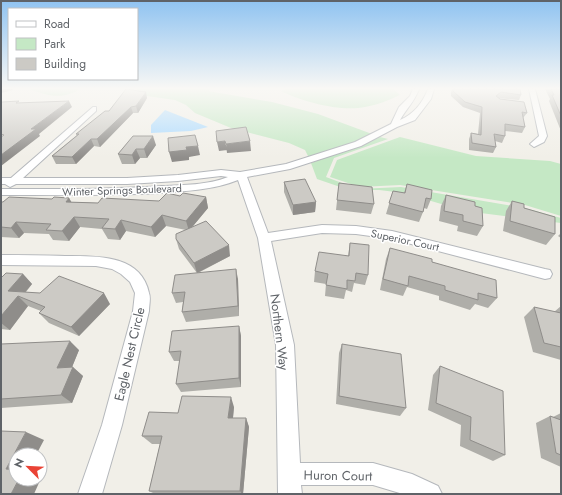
<svg xmlns="http://www.w3.org/2000/svg" width="562" height="495" font-family="Jost,sans-serif">
<style>
.green{fill:#c5e8c5}
.water{fill:#aadaff}
.lines{fill:none;stroke-linecap:round;stroke-linejoin:round}
.minor-casing{stroke:#b5b8bc;stroke-width:2}
.minor{fill:#fff;fill-rule:evenodd}
.wall{fill:#afaea9}
.shaded-wall{fill:#8f8d8a}
.building{fill:#cccac5;stroke:#8f8d8a}
.labels{text-anchor:middle;stroke-width:3;stroke-linejoin:round;paint-order:stroke}
.street-label{font-size:11px;fill:#5f6368;stroke:#fff}
.near-street-label{font-size:13px;fill:#5f6368;stroke:#fff}
</style>
<rect width="100%" height="100%" fill="#f1efe8"/>
<path class="green" d="M29 89H80C62 100 48 96 29 89Z
M137 89H212L208 91 272 102 318 114 372 134 354 142 309 158 305 150 289 143 231 128 195 113 186 105 175 100 147 96 137 92Z
M285 89H394L400 95C389 100 377 105 365 107 341 112 303 102 281 91Z
M380 137 388 139 334 158 326 177 358 189 401 187 525 208 561 218V223L465 211 404 193 379 190H349L317 179 311 163 364 144Z
M400 137 476 156 550 161 561 164V216L525 205 400 185 360 187 330 177 337 160Z"/>
<path class="water" d="M165 110 208 127 191 131 151 133V125Z"/>
<g class="lines">
<g class="minor-casing">
<path id="minor" d="M413 89H419C415 101 406 109 400 120 414 114 423 102 428 89H434L431 99 415 120 397 127 361 146 290 169 247 177 268 233 322 225 356 226 392 231 545 269 550 270 552 274 550 278 545 279 392 239 356 234 322 233 271 241 294 345 300 463H373L412 474 438 486 442 494H403L373 485H301L302 494H278L276 345 258 238 238 180C214 190 185 191 160 193 107 196 54 195 1 195V189C55 189 108 190 162 186 183 185 208 185 228 177L221 176 178 181 127 184H16L10 187 5 184H1V178H11L93 107H96V111L23 178H127L178 175 221 170 240 172 286 164 355 142 391 124 399 107 410 96Z
M529 89H535L547 136 544 142 534 147 530 144 539 136Z
M1 255C22 255 44 255 65 256 96 256 141 254 149 293 151 298 149 305 149 311L122 425 102 494H78L102 425 133 311 135 293 130 282 121 274 112 269 96 266 1 265Z"/>
</g>
<use href="#minor" class="minor"/>
</g>
<path class="wall" d="M452 89H520L521 95 519 100 498 98 527 113 523 118 525 127 522 133 505 131V136L502 143 495 141 496 147 493 153 469 150V139L471 133 478 134 480 113 463 107 451 96V92Z
M545 89H561V131L549 101 550 99Z
M147 98 138 113H133L100 147 94 146 76 164H56L52 156 77 135 76 134Z
M133 136 156 145 147 158H140L135 164H122L118 154Z
M284 182 316 202 315 212 293 215 284 192Z
M339 183 374 204 371 214 336 210Z
M407 184 431 199 427 209 424 208 423 212 419 222 386 214 393 191 404 193Z
M446 195 475 206 483 226 477 236 457 231 458 226 439 221 441 206Z
M180 196 206 197 208 208 192 227 230 256 198 273 238 279 239 316 186 322 182 312 183 302 176 303 172 293 197 273 179 249 176 239 186 230 166 226 155 237 126 231 120 240 108 239 102 229 80 227 69 241 53 240 49 234 24 233 19 238 1 237V202L69 198 71 202 98 203 159 201Z
M512 201 524 208 555 234 546 245 503 231 506 211Z
M561 233V238L558 236Z
M350 243 368 275 365 285 354 283 352 292 346 290 344 299 325 296 326 284 314 282 315 271 348 256Z
M390 248 432 262 497 298 488 308 475 304 470 310 439 300V296L407 287 403 296 380 290 386 259Z
M23 274 32 284 26 292 110 304 79 336 49 323 39 313 41 311 28 306 10 330 1 329V278Z
M561 306V360L533 352 524 317 534 307 554 312Z
M239 326 241 336V387L181 392 176 384 180 361H174L169 352Z
M1 344 79 350 72 367 83 376 72 403 1 408Z
M342 344 406 408 400 416 336 404 339 353Z
M440 366 505 455 493 461 460 446 461 425 428 410 433 375Z
M234 407 233 418H246L249 427 243 494H155L149 491 160 444H152L142 436 178 413Z
M561 413V467L541 458 536 423 550 416 553 417Z"/>
<path class="shaded-wall" d="M1 89H12L13 90 1 93Z
M146 92 147 98 138 113 136 106Z
M69 101 72 107 39 134 40 136 1 166V155L31 129Z
M131 107 133 113 100 147 97 139Z
M153 136 156 145 147 158 144 149Z
M91 139 94 146 76 164 72 157Z
M225 141 227 150 219 151 217 142Z
M250 141 251 151 227 153 226 144Z
M198 146 200 155 189 157V160L172 162 169 152 186 147Z
M136 149 140 158 135 164 132 155Z
M206 197 208 208 189 231 186 221Z
M69 198 75 208 66 202Z
M316 202 315 212 293 215V205Z
M162 215 166 226 155 237 151 227Z
M74 217 80 227 69 241 62 231Z
M121 220 126 231 120 240 115 229Z
M16 222 24 233 19 238 11 228Z
M229 245 230 256 197 273 194 263Z
M236 269 238 279 239 316 238 306Z
M23 274 32 284 21 297 18 296 28 306 10 330 1 323V316L8 291Z
M104 293 110 304 79 336 71 327Z
M239 326 241 336V387L239 378Z
M70 341 79 350 68 377 57 368Z
M73 367 83 376 72 403 61 395Z
M231 397 234 407 232 427 228 418Z
M246 418 249 427 243 494H242L240 491Z
M26 432 44 440 36 455H16V473L6 469Z
M40 476H42L34 494H11L19 479H40Z"/>
<path class="building" d="M126 89 146 92 136 106 131 107 97 139H91L72 157 52 156 79 134H76L105 111H109Z
M453 89H520L521 95 501 92 496 96 500 99 524 102 527 113 522 112 525 127 505 124V136L494 134 496 147 472 143 471 133 481 135 482 107 465 102 453 91Z
M551 89H561V116L552 95H554Z
M19 101 16 103 69 101 31 129H36L1 155V137L4 135 1 134V102H2Z
M246 127 250 141 226 144 225 141 217 142 216 131Z
M195 135 198 146 186 147 187 150 169 152 168 138Z
M133 136H153L144 149H136L132 155 118 154Z
M305 179 316 202 293 205 284 182Z
M339 183 372 187 374 204 337 200Z
M407 184 432 190 431 199 426 198 423 212 389 203 393 191 405 193Z
M167 193 180 196 183 193 206 197 186 221 162 215 151 227 121 220 115 229 102 228 109 219 74 217 62 231 46 230 51 224 16 222 11 228 1 227V202H3L9 197 52 199 54 197 69 198 66 202 98 203 102 198 159 201Z
M446 195 475 202V206L482 208 483 226 463 221V215L444 211Z
M512 201 524 204V208L555 217V234L510 221Z
M206 221 229 245 194 263 176 239V234Z
M350 243 369 245 368 275 356 273 355 281 347 280V289L326 285 328 274 315 271 319 252 349 256Z
M390 248 432 259V262L496 280 497 298 478 293V300L445 290V286L409 276 408 286 383 279Z
M236 269 238 306 182 312 185 292 172 293 175 275Z
M6 273 23 274 8 291 40 293 59 276 104 293 71 327 39 313 45 307 18 296 1 316V278Z
M534 307 561 313V347L544 343Z
M239 326V378L176 384 181 351 169 352 172 331Z
M70 341 57 368 73 367 61 395 1 399V344Z
M342 344 401 354 406 408 339 396Z
M440 366 503 391 505 455 470 440 471 417 436 403Z
M182 396 231 397 228 418H246L240 491H149L162 436H142L149 412 178 413Z
M550 416 561 420V455L556 453Z
M1 431 26 432 6 469 16 470V479H19L11 494H1Z"/>
<linearGradient id="sky" x2="0" y2="1"><stop stop-color="#8fc3f1"/><stop offset="0.56" stop-color="#f9f8f5"/><stop offset="1" stop-color="#f9f8f5" stop-opacity="0"/></linearGradient>
<rect width="562" height="158" fill="url(#sky)"/>
<g class="labels">
<g class="street-label">
<text transform="translate(122 190) rotate(-2)" y="4">Winter Springs Boulevard</text>
<text transform="translate(405 240) rotate(12)" y="4">Superior Court</text>
</g>
<g class="near-street-label">
<text transform="translate(280 332) rotate(83)" y="5">Northern Way</text>
<text transform="translate(129 354) rotate(-77)" y="5">Eagle Nest Circle</text>
<text transform="translate(338 475) rotate(1)" y="5">Huron Court</text>
</g>
</g>
<rect width="562" height="495" fill="none" stroke="#5f6368" stroke-width="4"/>
<rect x="8" y="8" width="130" height="72" fill="#ffffff" stroke="#bfc1c3"/>
<rect x="16" y="21" width="20" height="6" fill="#ffffff" stroke="#bfc1c3"/>
<text x="44" y="28" font-size="12" fill="#5f6368">Road</text>
<rect x="16" y="38" width="20" height="12" fill="#c5e8c5" stroke="#bfc1c3"/>
<text x="44" y="48" font-size="12" fill="#5f6368">Park</text>
<rect x="16" y="58" width="20" height="12" fill="#cccac5" stroke="#bfc1c3"/>
<text x="44" y="68" font-size="12" fill="#5f6368">Building</text>
<g transform="translate(28 467) rotate(294)"><circle r="19" fill="#ffffff" stroke="#bfc1c3"/>
<path d="M0-3L7 15L0 10L-7 15Z" fill="#ea4335"/>
<text y="-6" font-size="11" font-weight="bold" text-anchor="middle" fill="#5f6368">N</text>
</g>
</svg>
